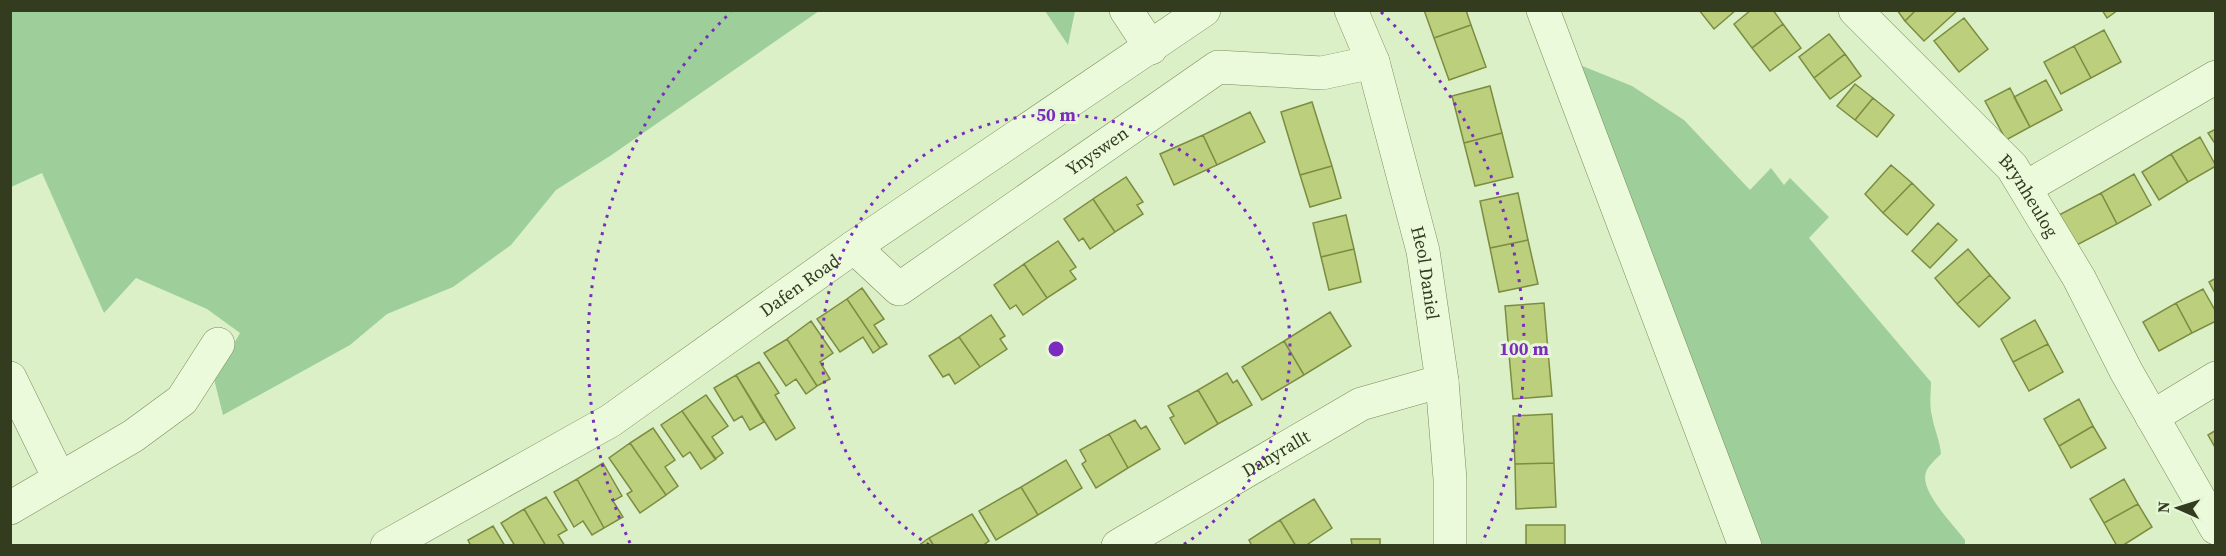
<svg xmlns="http://www.w3.org/2000/svg" width="2226" height="556" font-family="'Source Serif 4',serif">
<style>
.green{fill:#9ecf9b}
.building{fill:#bbcf7d;stroke:#7c8c41;stroke-width:1.5}
.lines{fill:none;stroke-linecap:round;stroke-linejoin:round}
.minor-casing{stroke:#7b8c5c;stroke-width:34}
.minor{stroke:#eafadb;stroke-width:33}
.ring{fill:none;stroke:#7b2cbf;stroke-width:3;stroke-dasharray:3 6}
.labels{text-anchor:middle;stroke-width:6;stroke-linejoin:round;paint-order:stroke}
.street-label{font-size:18px;fill:#343c20;stroke:#e6f7d7}
.centre{fill:#7b2cbf;stroke:#e6f7d7;stroke-width:3}
.ring-label{font-size:18px;text-anchor:middle;font-weight:bold;fill:#7b2cbf;stroke:#e6f7d7;stroke-width:6;stroke-linejoin:round;paint-order:stroke}
</style>
<rect width="100%" height="100%" fill="#dbf0c7"/>
<path class="green" d="M11 11H819L610 156 556 190 511 245 453 287 387 314 350 345 223 415 214 379 240 333 207 309 136 278 104 313 42 173 11 187Z
M1045 11H1075L1068 45Z
M1565 59 1632 86 1684 120 1750 190 1771 168 1784 185 1790 178 1829 217 1809 238 1931 382C1931 393 1929 405 1932 416 1934 429 1940 440 1941 454 1936 459 1928 466 1926 472 1919 491 1954 525 1965 540V545H1752Z"/>
<path class="building" d="M1424 10H1466L1471 25 1434 38Z
M1699 10H1736L1714 29Z
M1751 10H1773L1783 24 1752 48 1734 24Z
M1897 10H1916L1905 21Z
M1916 10H1958L1924 41 1905 21Z
M2102 10H2118L2107 18Z
M1964 18 1988 49 1959 72 1934 41Z
M1783 24 1801 48 1770 71 1752 48Z
M1471 25 1486 67 1449 80 1434 38Z
M2104 30 2121 62 2091 78 2074 46Z
M1829 34 1845 54 1814 78 1799 57Z
M2074 46 2091 78 2061 94 2044 62Z
M1845 54 1861 76 1830 99 1814 78Z
M2046 80 2062 110 2030 127 2014 97Z
M1855 84 1873 98 1855 120 1837 106Z
M1490 86 1502 133 1464 143 1452 96Z
M2010 88 2030 127 2006 140 1985 101Z
M1873 98 1894 115 1877 137 1855 120Z
M1312 102 1332 166 1300 175 1281 112Z
M1250 112 1265 142 1217 165 1203 135Z
M2216 129V145L2208 133Z
M1502 133 1513 177 1475 186 1464 143Z
M1203 135 1217 165 1174 185 1160 154Z
M2200 137 2216 166 2188 182 2171 154Z
M2171 154 2188 182 2159 200 2142 172Z
M1891 165 1912 183 1883 213 1865 194Z
M1332 166 1341 198 1310 207 1300 175Z
M2134 174 2151 205 2117 224 2101 193Z
M1126 177 1143 202 1137 205 1143 214 1115 232 1093 199Z
M1912 183 1934 205 1907 235 1883 213Z
M1518 193 1528 240 1490 248 1480 201Z
M2101 193 2117 224 2073 247 2057 216Z
M1093 199 1115 232 1090 249 1083 238 1079 241 1064 219Z
M1346 215 1354 249 1321 257 1313 223Z
M1938 223 1957 240 1930 268 1912 251Z
M1528 240 1538 284 1499 292 1490 248Z
M1058 241 1076 267 1070 271 1076 279 1047 298 1024 264Z
M1354 249 1361 282 1329 290 1321 257Z
M1968 249 1990 275 1957 304 1935 278Z
M1024 264 1047 298 1023 315 1016 305 1010 309 994 285Z
M1990 275 2010 298 1979 327 1957 304Z
M2216 278V295L2209 282Z
M862 288 884 319 874 325 887 344 880 348 847 299Z
M2203 289 2216 312V321L2192 333 2176 303Z
M847 299 880 348 873 353 863 337 840 352 817 319Z
M1544 303 1548 351 1509 354 1505 306Z
M2176 303 2192 333 2159 351 2143 322Z
M1330 312 1351 346 1304 375 1284 341Z
M991 315 1005 336 1000 339 1007 349 980 367 959 337Z
M2035 320 2048 344 2013 362 2001 339Z
M811 321 833 353 820 362 830 379 817 386 787 339Z
M959 337 980 367 955 384 949 374 943 377 929 356Z
M787 339 817 386 806 394 796 379 786 386 764 353Z
M1284 341 1304 375 1262 400 1242 367Z
M2048 344 2063 372 2029 391 2013 362Z
M1548 351 1552 396 1513 399 1509 354Z
M759 362 779 393 775 395 795 428 776 440 736 375Z
M1227 373 1233 383 1237 380 1252 405 1218 424 1198 390Z
M736 375 764 422 750 430 742 416 734 421 714 388Z
M1198 390 1218 424 1185 444 1170 418 1174 416 1168 406Z
M706 395 728 426 712 437 723 453 715 459 682 411Z
M2079 399 2093 426 2059 446 2044 419Z
M682 411 716 459 701 469 690 452 683 457 661 425Z
M1552 414 1554 463 1515 464 1513 416Z
M1135 420 1141 429 1146 426 1160 449 1128 468 1109 434Z
M2093 426 2106 448 2071 468 2059 446Z
M653 428 675 460 665 467 678 486 666 495 630 443Z
M2216 430V449L2208 435Z
M1109 434 1128 468 1096 488 1082 464 1086 461 1080 450Z
M630 443 666 495 640 513 627 494 632 491 609 458Z
M1066 460 1082 488 1038 515 1021 487Z
M603 463 622 496 613 501 623 517 604 528 577 479Z
M1554 463 1556 507 1516 509 1515 464Z
M577 479 604 528 592 535 583 521 574 527 554 492Z
M2124 479 2138 504 2104 523 2090 499Z
M1021 487 1038 515 996 540 979 511Z
M546 497 567 530 558 535 565 546H546L524 509Z
M1314 499 1332 528 1305 546H1296L1280 520Z
M2138 504 2152 527 2122 546H2117L2104 523Z
M524 509 546 546H515L501 523Z
M972 514 989 541 982 546H934L929 538Z
M1280 520 1296 546H1252L1249 540Z
M1526 525H1565V546H1526Z
M493 526 505 546H471L468 540Z
M929 538 934 546H918Z
M1351 539H1380V546H1340L1352 545Z"/>
<g class="lines">
<g class="minor-casing">
<g id="minor">
<path d="M1126 10 1151 48"/>
<path id="s1" d="M1351 10 1373 62 1423 251 1442 381 1450 479V546"/>
<path d="M1543 10 1745 546"/>
<path id="s2" d="M1855 10 2012 167 2079 278 2126 371 2216 528"/>
<path d="M2025 188 2216 77"/>
<path id="s3" d="M854 247 899 289 1218 67 1322 73 1373 62"/>
<path d="M10 378 59 478"/>
<path d="M2152 417 2216 378"/>
<path d="M10 508 133 436 182 400 218 344"/>
<path id="s4" d="M387 546 610 421 854 247 1204 10"/>
<path id="s5" d="M1118 546 1361 404 1442 381"/>
</g>
</g>
<use href="#minor" class="minor"/>
</g>
<g class="ring">
<path d="M929 545A234 234 0 1 1 1183 545"/>
<path d="M630 543A468 468 0 0 1 731 12M1381 12A468 468 0 0 1 1482 543"/>
</g>
<g class="labels">
<g class="street-label">
<text dy="6" stroke="none"><textPath href="#s3" startOffset="303">Ynyswen</textPath></text>
<text dy="6" stroke="none"><textPath href="#s2" startOffset="255">Brynheulog</textPath></text>
<text dy="6" stroke="none"><textPath href="#s1" startOffset="274">Heol Daniel</textPath></text>
<text dy="6" stroke="none"><textPath href="#s4" startOffset="489">Dafen Road</textPath></text>
<text dy="6" stroke="none"><textPath href="#s5" startOffset="183">Danyrallt</textPath></text>
</g>
</g>
<circle cx="1056" cy="349" r="9" class="centre"/>
<g class="ring-label">
<text x="1056" y="121">50 m</text>
<text x="1524" y="355">100 m</text>
</g>
<rect width="2226" height="556" fill="none" stroke="#343c20" stroke-width="24"/>
<g transform="translate(2178 508) rotate(273)" stroke="#e6f7d7" stroke-width="4.5" paint-order="stroke">
<path d="M0-4.5L10 22L0 15L-10 22Z" fill="#343c20"/>
<text y="-9" font-size="16" font-weight="bold" text-anchor="middle" fill="#343c20">N</text>
</g>
</svg>
